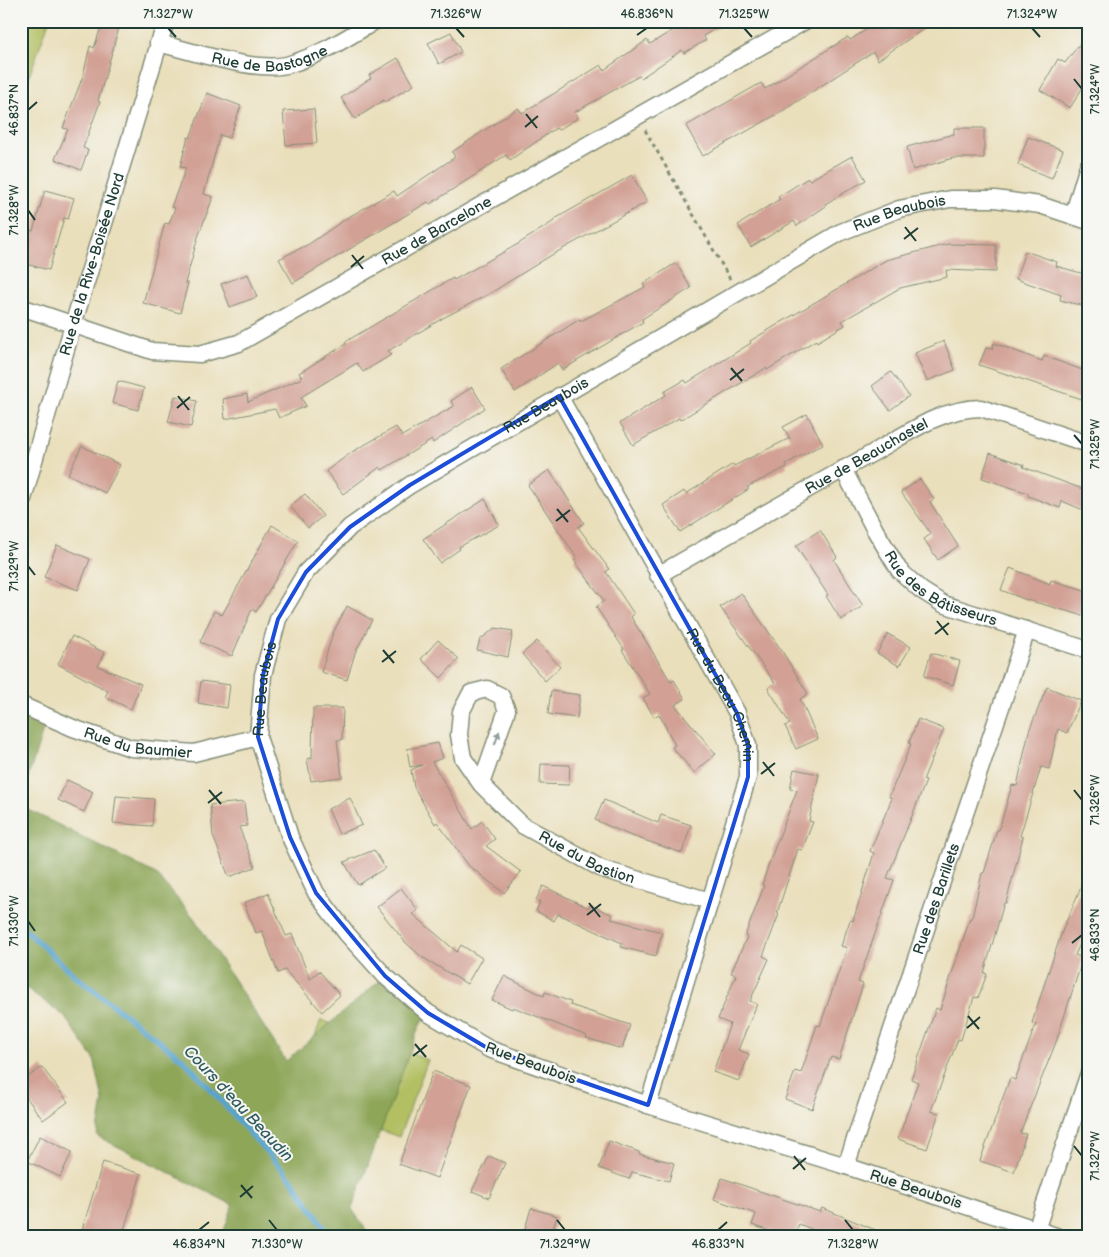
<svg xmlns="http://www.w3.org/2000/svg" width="1109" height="1257" font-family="'Balsamiq Sans',sans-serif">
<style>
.green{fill:#b2c063;stroke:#687e4c}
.forest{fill:#8da659;stroke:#567246}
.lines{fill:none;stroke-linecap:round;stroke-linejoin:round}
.stream{stroke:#56a4cf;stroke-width:5.5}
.building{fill:#d2a094}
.minor-casing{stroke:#848e78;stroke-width:19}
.path{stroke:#848e78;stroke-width:3;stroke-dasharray:4 4;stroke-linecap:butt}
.minor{stroke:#fff;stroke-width:16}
.oneway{fill:#8f9e9a}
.marked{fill:none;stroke:#1d4ed8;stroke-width:4;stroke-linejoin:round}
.ticks{fill:none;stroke:#1f3d34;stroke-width:2}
.labels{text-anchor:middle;stroke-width:4;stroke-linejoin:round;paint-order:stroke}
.street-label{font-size:15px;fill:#1f3d34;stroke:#f6f6f2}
.water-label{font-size:16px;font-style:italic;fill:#305c62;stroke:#f6f6f2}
.neatline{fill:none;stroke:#1f3d34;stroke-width:2}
.ticks-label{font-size:12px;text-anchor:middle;fill:#1f3d34}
</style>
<rect width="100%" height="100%" fill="#f6f6f2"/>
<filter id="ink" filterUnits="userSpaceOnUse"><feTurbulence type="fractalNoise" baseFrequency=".02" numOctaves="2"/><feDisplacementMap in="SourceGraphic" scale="10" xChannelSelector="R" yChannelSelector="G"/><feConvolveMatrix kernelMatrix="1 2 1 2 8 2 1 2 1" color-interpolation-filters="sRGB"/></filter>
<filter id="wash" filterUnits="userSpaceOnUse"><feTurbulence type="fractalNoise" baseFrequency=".0096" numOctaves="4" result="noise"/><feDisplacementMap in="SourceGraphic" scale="20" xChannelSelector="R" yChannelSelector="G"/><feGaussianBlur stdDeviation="1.12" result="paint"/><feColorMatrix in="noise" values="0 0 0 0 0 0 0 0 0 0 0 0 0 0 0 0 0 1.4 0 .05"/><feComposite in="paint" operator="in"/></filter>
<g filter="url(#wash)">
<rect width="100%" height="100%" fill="#eadfbb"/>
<path class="green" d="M21 21H49L21 99Z
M321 1020 428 1060 399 1137 363 1124 297 1084Z"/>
<path class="forest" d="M21 705 47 717 21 801Z
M21 806 156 874 194 918 286 1061 385 976 428 1013 419 1027 352 1209 370 1236H222L233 1205 97 1136 103 1100 94 1059 64 1016 21 984Z"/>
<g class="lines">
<path class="stream" d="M21 926 75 976 184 1060 293 1181 330 1236"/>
</g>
<g id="blocks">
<path class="building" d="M103 21H121L98 101 100 102 83 148 88 150 81 170 55 159 68 129 63 128 83 76 90 46 94 48Z
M688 21H729L703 36 706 40 684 53 682 50 641 78 639 76 575 112 578 118 558 130 556 128 510 160 506 155 430 204 428 202 293 283 279 259 309 244 347 218 394 191 397 196 455 157 452 152 518 108 522 113 601 65 604 70 647 40 650 44Z
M880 21H935L878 60 873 52 781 112 703 156 686 126 761 83 765 89 848 37 850 40Z
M451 32 461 52 439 64 428 43Z
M1088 33V79L1070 108 1040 90 1058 59 1065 63Z
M398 58 414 85 385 102 384 100 355 119 341 98 371 78 369 75Z
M207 93 241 106 229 138 220 135 204 194 213 197 198 237 185 283H188L180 313 143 303 165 223 169 224 175 208 171 207 186 168 180 167 188 137 190 138Z
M314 109 317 143 286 145 283 111Z
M954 128H984V158H953L913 170 907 147 954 134Z
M1028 137 1063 150 1052 178 1018 165Z
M852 156 866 180 825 204 826 206 797 226 794 221 751 247 738 225 780 199 778 197 808 178 810 180Z
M632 175 647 202 550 256 489 294 443 318 388 351 391 355 363 372 357 363 301 397 306 406 279 418 275 409 225 419 223 399 247 394 248 402 302 378 299 373 346 344 345 342 453 278 454 280 518 244 554 221 553 220Z
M45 190 74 198 68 219 64 218 49 270 21 263V245L26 229 33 231Z
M948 244 996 245V272L946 270 947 277 900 288 842 321 845 325 817 342 816 340 767 370 766 368 680 420 679 418 633 445 620 423 666 395 664 392 685 380 687 383 751 343 750 341 886 260Z
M1025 251 1057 262 1056 266 1088 275V307L1060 300 1061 295 1016 279Z
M676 263 691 288 642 319 643 322 562 370 558 363 515 392 501 369 580 319 581 321 645 287 643 284Z
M248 274 257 297 230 307 221 284Z
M944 341 955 370 927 381 915 353Z
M994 343 1042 361 1044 356 1088 372V401L979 365 986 348 992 349Z
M891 372 909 396 890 410 872 386Z
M118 381 144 388 138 410 112 403Z
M472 387 485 408 433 443 432 440 382 470 380 467 343 494 326 471 352 452 396 427 402 436 454 406 451 401Z
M175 396 197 401 191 427 168 422Z
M807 414 823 444 786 464 787 467 747 487 749 489 680 532 663 505 684 491 686 494 733 464 734 466 790 438 783 427Z
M82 446 120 465 105 493 68 474Z
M990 453 1024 465 1023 467 1088 491V512L1062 501 1060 508 1028 496V493L982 478Z
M549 470 584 523 578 527 609 569 606 572 634 614 631 617 671 682 674 680 685 699 675 705 716 754 694 773 672 747 675 745 659 714 654 717 643 698 650 694 622 650 624 649 596 607 604 601 574 560 577 558 528 485Z
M920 479 934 499 930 502 958 546 938 560 924 539 931 534 901 492Z
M305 494 323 516 308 528 290 506Z
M485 499 499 525 459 547 460 549 440 563 423 539Z
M272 525 298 541 256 612 252 609 232 656 200 642 214 611 222 615Z
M820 530 837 557 834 560 863 606 841 620 826 596 828 595 796 546Z
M57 545 90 559 78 590 44 577Z
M1010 568 1050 584 1051 580 1088 591V617L1024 599 1001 590Z
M741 593 782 651 808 694 800 699 818 739 796 749 785 726 790 724 768 688 775 683 720 607Z
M347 606 372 620 355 653 347 680 321 672 333 633Z
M495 628 513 631 508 657 477 650 480 640Z
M888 634 911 647 899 666 877 653Z
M72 636 105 653 98 666 141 684 131 709 105 697 108 691 58 664Z
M438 640 459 659 441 678 421 659Z
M537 641 560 667 545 681 522 654Z
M931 653 960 661 953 685 924 676Z
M201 681 230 685 227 708 198 703Z
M1047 687 1081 701 1067 733 1058 729 1049 769 1041 767 1020 836 1023 837 1006 903H1004L984 973 987 974 978 998 974 997 961 1040 958 1039 931 1111 939 1113 927 1149 898 1139 918 1082 911 1079 936 1008 940 1010 970 918H972L982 873H984L997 830H999L1012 785 1017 786 1029 731Z
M551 691 580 695 577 718 548 714Z
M313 708H343L342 740H337L342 777 311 781 307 759 312 758Z
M918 719 944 729 923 780 926 781 887 878 894 880 858 982 863 984 839 1059 831 1057 812 1109 785 1099 795 1071 801 1073 817 1025 820 1026 847 948 841 946 850 920 853 921 874 853 870 851 892 798 889 797 911 744 909 743Z
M438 743 443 758 432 762 472 829 482 821 495 839 486 846 521 872 504 893 469 866 437 822 435 824 414 787 411 770 422 765 410 767 407 749Z
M541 764 570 765 569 785 540 784Z
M794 769 819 774 809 821 813 822 802 850 798 849 777 913 779 914 763 956 769 959 750 1001 757 1004 738 1050 749 1054 739 1081 713 1072 730 1024 718 1019 736 975 731 973 747 937 745 936 764 886 762 885 768 866 797 790 790 789Z
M67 780 93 792 84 812 58 800Z
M116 796 154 799 152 826 113 823Z
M350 798 362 825 339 834 328 809Z
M604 800 658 823 661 815 691 825 682 853 629 835 595 820Z
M244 802 247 826 239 827 255 867 229 877 213 836 210 805Z
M374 850 385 868 358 885 344 862Z
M1088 871V926L1075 955 1083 958 1056 1042 1020 1133 1026 1134 1014 1172 980 1161 1010 1078 1015 1080 1036 1024 1032 1023 1048 973 1063 929Z
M543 886 589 908 590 905 613 915 611 919 662 932 656 956 621 947 622 943 558 914 554 921 536 911 540 902 536 900Z
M401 888 418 910 413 914 457 952 461 945 482 958 467 984 422 957 405 942 377 907Z
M268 893 286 936 292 934 310 979 319 971 340 995 322 1012 285 970 278 973 262 931 256 933 244 903Z
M504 976 544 996 545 992 571 1002 570 1005 630 1025 622 1049 586 1038 587 1036 513 1007 512 1009 492 1000Z
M42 1067 68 1102 43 1120 21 1090V1082Z
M433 1071 471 1085 437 1178 399 1164Z
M40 1136 72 1152 60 1177 27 1161Z
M609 1141 639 1152V1154L674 1163 669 1181 632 1172 629 1179 599 1168Z
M489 1156 505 1163 489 1198 472 1191Z
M103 1162 141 1174 122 1236H80Z
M722 1178 820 1212 822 1208 890 1236H828L799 1224 794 1236H785L752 1225 756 1214 714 1199Z
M531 1208 557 1216 551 1236H523Z"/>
</g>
</g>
<g filter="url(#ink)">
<use href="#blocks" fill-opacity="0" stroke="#848e78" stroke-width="1"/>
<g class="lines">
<g class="minor-casing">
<g id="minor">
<path id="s1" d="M158 43C192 51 258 74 290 64 321 55 348 37 375 21"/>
<path d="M1073 216 1088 166"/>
<path id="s2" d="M21 307 152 351 200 354 239 343 805 21"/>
<path id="s3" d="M559 396 737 713 748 745V777L648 1105"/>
<path id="s4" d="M843 469 875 530 899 570 921 590 943 604 1088 650"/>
<path id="s5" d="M21 506 73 325 166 21"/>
<path id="s6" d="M658 575C729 535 799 493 871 454 905 435 941 408 981 408L1088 444"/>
<path id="s7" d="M21 705 73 728 131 748 194 753 258 737"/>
<path id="s8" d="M481 784 507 710 501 696 487 689 471 693 461 712 459 735 463 758 481 784 522 825 602 869 710 901"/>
<path id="s9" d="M846 1166 1027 630"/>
<path d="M1036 1230 1088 1076"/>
<path id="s10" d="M1056 1236 846 1166 648 1105 489 1049 428 1013 385 976 347 934 316 893 290 837 258 737 263 675 278 619 306 572 350 527 410 485 841 232 899 209 950 199H995L1040 205 1088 221"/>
</g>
</g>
<path class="path" d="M645 130 730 279"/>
<use href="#minor" class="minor"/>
</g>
<defs><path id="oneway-solid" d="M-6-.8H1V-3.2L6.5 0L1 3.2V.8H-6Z" transform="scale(1.25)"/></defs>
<use class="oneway" href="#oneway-solid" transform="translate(497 738) rotate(-71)"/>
</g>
<path class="marked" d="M559 396 737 713 748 745V777L648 1105 489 1049 428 1013 385 976 316 893 290 837 258 737 263 675 278 619 306 572 350 527 410 485Z"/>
<path class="ticks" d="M168 28 176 37M456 28 464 37M744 28 752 37M1032 28 1040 37M637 35 647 28M1074 79 1082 89M28 110 37 102M526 114 537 128M525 127 538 116M28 210 35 220M905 227 916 241M904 239 918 228M352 255 363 269M351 267 364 256M731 368 742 381M730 380 744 369M178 396 189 410M177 408 190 397M1074 435 1082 444M557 509 568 522M556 521 570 510M28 566 35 575M937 621 948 635M935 634 949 623M383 650 394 663M382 662 396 651M763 762 774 776M761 774 775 763M209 790 221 804M1074 790 1082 800M208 803 222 792M589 903 600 917M587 915 601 904M28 921 35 931M1072 943 1082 935M968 1016 979 1029M967 1028 980 1017M415 1044 426 1057M413 1056 427 1045M1074 1146 1082 1156M794 1156 805 1170M793 1169 806 1158M241 1185 252 1198M240 1197 253 1186M269 1220 277 1230M557 1220 565 1230M845 1220 853 1230M199 1230 209 1222M718 1230 727 1222"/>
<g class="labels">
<g class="street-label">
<text dy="5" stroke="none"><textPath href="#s1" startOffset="115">Rue de Bastogne</textPath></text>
<text dy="5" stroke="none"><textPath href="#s10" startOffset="1872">Rue Beaubois</textPath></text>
<text dy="5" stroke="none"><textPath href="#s2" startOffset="454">Rue de Barcelone</textPath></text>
<text dy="5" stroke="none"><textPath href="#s5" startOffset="252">Rue de la Rive-Boisée Nord</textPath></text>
<text dy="5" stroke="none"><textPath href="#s10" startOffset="1468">Rue Beaubois</textPath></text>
<text dy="5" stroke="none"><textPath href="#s6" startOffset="240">Rue de Beauchastel</textPath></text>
<text dy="5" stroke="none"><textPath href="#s4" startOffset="161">Rue des Bâtisseurs</textPath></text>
<text dy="5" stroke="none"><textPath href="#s10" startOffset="1048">Rue Beaubois</textPath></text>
<text dy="5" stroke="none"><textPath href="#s3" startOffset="341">Rue du Beau-Chemin</textPath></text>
<text dy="5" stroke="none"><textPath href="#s7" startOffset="124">Rue du Baumier</textPath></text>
<text dy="5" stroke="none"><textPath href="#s8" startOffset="356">Rue du Bastion</textPath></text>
<text dy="5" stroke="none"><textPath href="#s9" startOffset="282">Rue des Barillets</textPath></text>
<text transform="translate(531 1063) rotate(20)" y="5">Rue Beaubois</text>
<text transform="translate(916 1189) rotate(18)" y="5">Rue Beaubois</text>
</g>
<g class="water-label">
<text transform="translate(239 1103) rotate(47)" y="6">Cours d'eau Beaudin</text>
</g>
</g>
<rect width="1109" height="1257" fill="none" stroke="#f6f6f2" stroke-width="55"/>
<rect x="28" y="28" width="1054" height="1202" class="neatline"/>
<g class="ticks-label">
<text x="168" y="18">71.327°W</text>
<text x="456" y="18">71.326°W</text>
<text x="647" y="18">46.836°N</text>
<text x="744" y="18">71.325°W</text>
<text x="1032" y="18">71.324°W</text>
<text transform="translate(1095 89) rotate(-90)" y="4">71.324°W</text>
<text transform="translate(14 110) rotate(-90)" y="4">46.837°N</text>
<text transform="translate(14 210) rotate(-90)" y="4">71.328°W</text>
<text transform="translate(1095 444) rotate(-90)" y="4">71.325°W</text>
<text transform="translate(14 566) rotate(-90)" y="4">71.329°W</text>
<text transform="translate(1095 800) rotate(-90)" y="4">71.326°W</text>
<text transform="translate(14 921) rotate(-90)" y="4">71.330°W</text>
<text transform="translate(1095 935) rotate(-90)" y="4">46.833°N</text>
<text transform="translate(1095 1156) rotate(-90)" y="4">71.327°W</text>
<text x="199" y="1248">46.834°N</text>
<text x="277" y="1248">71.330°W</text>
<text x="565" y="1248">71.329°W</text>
<text x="718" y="1248">46.833°N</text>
<text x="853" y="1248">71.328°W</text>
</g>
</svg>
